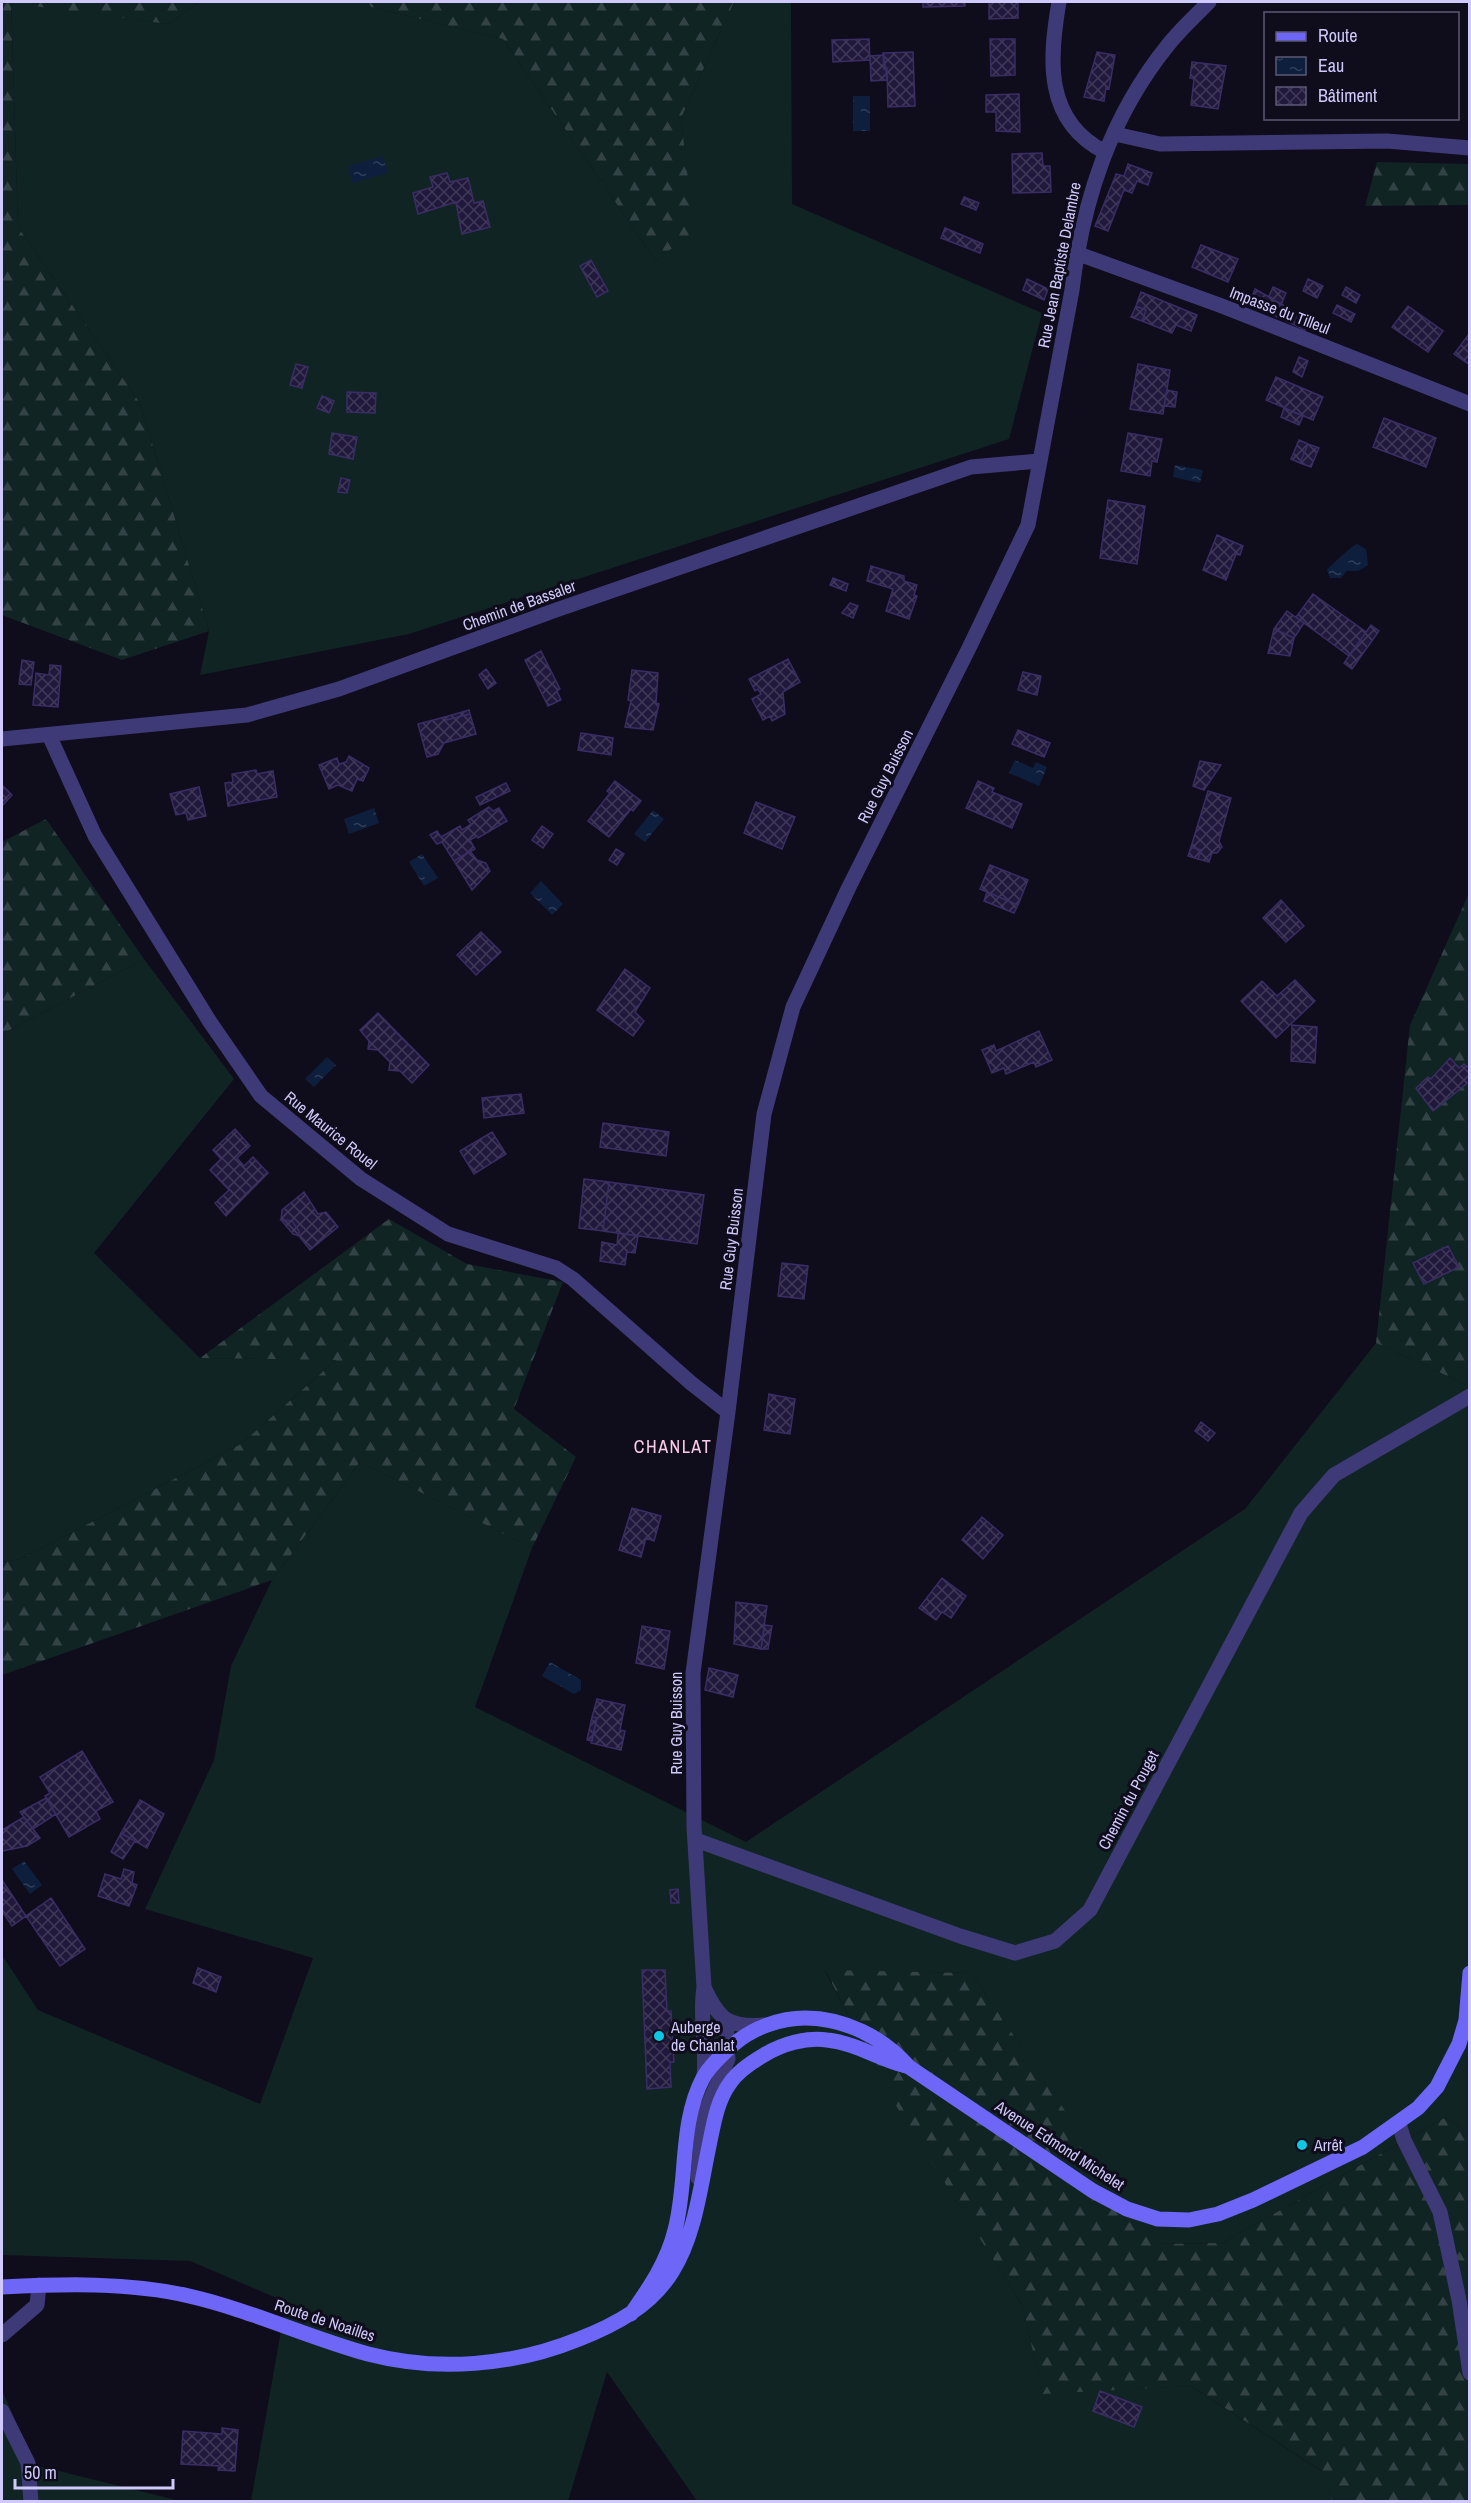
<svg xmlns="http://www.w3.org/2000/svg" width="1471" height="2503" font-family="'Archivo Narrow',sans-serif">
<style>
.grass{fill:#102424}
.forest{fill:url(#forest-firs)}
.water{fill:url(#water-ripples)}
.building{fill:url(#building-cross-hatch);stroke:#3a2d65;stroke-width:1.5}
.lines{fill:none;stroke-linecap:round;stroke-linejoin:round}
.street{stroke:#3e3a77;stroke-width:15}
.secondary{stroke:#6e66f6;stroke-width:15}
.poi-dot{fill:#0ec8e3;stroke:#0f0c1b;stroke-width:2}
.labels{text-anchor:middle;stroke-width:6;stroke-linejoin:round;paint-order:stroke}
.street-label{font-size:16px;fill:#d0c9fc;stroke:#0f0c1b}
.poi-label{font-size:16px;fill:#d0c9fc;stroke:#0f0c1b;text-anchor:start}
.neighbourhood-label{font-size:18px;letter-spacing:1.5px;fill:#fccbe9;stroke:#0f0c1b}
</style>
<defs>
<pattern id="forest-firs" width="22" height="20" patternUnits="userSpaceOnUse" patternTransform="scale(1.5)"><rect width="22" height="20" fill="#102424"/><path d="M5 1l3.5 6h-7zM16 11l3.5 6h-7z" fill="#324245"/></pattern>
<pattern id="water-ripples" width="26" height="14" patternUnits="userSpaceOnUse" patternTransform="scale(1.5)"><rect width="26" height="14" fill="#0e1f3d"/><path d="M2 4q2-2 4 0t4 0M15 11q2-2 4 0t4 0" fill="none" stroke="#303e5a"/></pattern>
<pattern id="building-cross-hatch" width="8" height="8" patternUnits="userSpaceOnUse" patternTransform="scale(1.5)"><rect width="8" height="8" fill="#21193b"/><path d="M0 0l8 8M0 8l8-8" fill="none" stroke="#403958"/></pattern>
</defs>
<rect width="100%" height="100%" fill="#0f0c1b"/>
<path class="grass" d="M11 2 168 24 200 2H368L371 7 503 39 656 261 693 231 681 118 734 2H791L792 204 1042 313 1009 439 409 634 200 675 209 631 140 403 18 227Z
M144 959 234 1079 94 1253 200 1358 337 1359 241 1444 21 1559 2 1562V1034Z
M1376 1343 1469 1386V2136L1446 2117 1222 2243 1155 2244 971 1973 825 1971 894 2101 1022 2305 1043 2393 1191 2386 1323 2472 1332 2501H697L607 2372 568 2501H251L286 2302 190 2261 2 2255V1955L38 2010 260 2104 313 1958 145 1909 214 1760 231 1666 272 1580 360 1462 532 1548 475 1707 746 1842 1245 1509Z
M2 2390 35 2465 180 2501H2Z"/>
<path class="forest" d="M2 2H200L168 24 11 3 18 227 140 403 209 631 122 660 2 615Z
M368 2H734L681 118 694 231 656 261 503 39 371 7Z
M1377 162 1469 164V205L1365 206Z
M46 819 144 959 2 1034V842Z
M1469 893V1386L1376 1343 1410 1025Z
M389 1219 467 1264 563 1282 514 1409 576 1457 532 1548 360 1462 272 1580 2 1675V1562L21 1559 241 1444 336 1360 200 1358Z
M825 1970 971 1973 1156 2244 1222 2243 1446 2117 1469 2136V2501H1332L1322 2471 1191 2386 1043 2394 1022 2305 893 2101Z"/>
<path class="water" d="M853 96H870V131H853Z
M383 156 388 173 352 183 348 166Z
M1175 465 1203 470 1200 483 1173 477Z
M1357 544 1366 549 1368 565 1358 571H1347L1341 578H1330L1327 570C1329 567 1353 545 1357 544Z
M1015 760 1033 768 1036 762 1047 767 1039 786 1009 773Z
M374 808 379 823 349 834 344 819Z
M653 810 664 819 645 842 634 834Z
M422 854 438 878 424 886 409 862Z
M541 881 563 904 552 915 530 893Z
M327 1057 336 1065 314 1087 305 1079Z
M550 1662 581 1680V1690L574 1694 542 1676Z
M24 1861 42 1885 30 1894 12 1869Z"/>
<path class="building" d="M923 2H965V6L923 7Z
M989 2H1018V18L989 19Z
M869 39 870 60 833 62 832 40Z
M990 39H1015V75L991 76Z
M913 52 915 106 888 107 887 68 884 69 883 53Z
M1097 52 1115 55 1109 89 1106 88 1104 101 1084 97Z
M884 55 887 80 871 81 870 56Z
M1192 62 1226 66 1218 109 1191 105 1194 79 1190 78Z
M1019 94 1020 132 996 131V112H986V95Z
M1042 153 1043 166H1050L1051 192 1013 193 1012 154Z
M1128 164 1152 173 1148 185 1137 181 1132 193 1124 190 1108 231 1095 226 1115 177 1116 174 1124 176Z
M447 173 450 182 468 178 474 203 483 201 490 227 462 234 456 202 418 214 413 193 433 187 430 177Z
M964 197 979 203 976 210 961 204Z
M945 228 983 244 980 253 941 238Z
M1201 245 1238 259 1228 282 1192 267Z
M591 260 608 291 597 297 580 266Z
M1027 279 1048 289 1044 300 1023 290Z
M1308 279 1323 286 1317 298 1303 291Z
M1273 287 1286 293 1281 305 1269 296Z
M1346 287 1360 295 1356 303 1342 295Z
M1255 289 1299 314 1301 311 1311 316 1305 330 1249 304Z
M1141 292 1197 315 1191 331 1176 325 1172 333 1142 321 1146 310 1136 306Z
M1337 305 1355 314 1351 322 1333 313Z
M1136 306 1146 310 1142 321 1131 317Z
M1408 306 1443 331 1428 352 1392 327Z
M1469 334H1470V365L1454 354Z
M1299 357 1308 361 1302 377 1293 372Z
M296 364 308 367 302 388 290 385Z
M1138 364 1170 370 1163 414 1130 409Z
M1276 377 1323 397 1313 420 1266 400Z
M1167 390 1177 392 1175 407 1164 406Z
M347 392 376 393 375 413 347 412Z
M322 396 334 401 329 413 317 408Z
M1284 408 1303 416 1299 425 1281 417Z
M1384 418 1436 438 1426 467 1373 447Z
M332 433 357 437 353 459 329 454Z
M1128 433 1162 439 1157 462 1152 461 1150 476 1121 471Z
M1299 440 1308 444 1300 463 1291 459Z
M1308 444 1319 448 1311 467 1300 463Z
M341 478 350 480 347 493 338 492Z
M1108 500 1145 506 1137 564 1100 558Z
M1217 535 1243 546 1240 555 1236 554 1226 580 1203 570Z
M871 566 904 576V581L917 585 914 595 917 596 909 619 886 611 893 589 867 581Z
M833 578 848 584 846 591 830 585Z
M1313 594 1366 632 1349 656 1296 617Z
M850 603 858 606 853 618 842 613Z
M1287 611 1304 623 1294 638 1274 629Z
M1371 625 1379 631 1352 669 1344 663Z
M1274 629 1294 638 1290 656 1268 653Z
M541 651 560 689 557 691 561 700 548 706 525 660Z
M788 659 800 682 783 692 785 714 772 721 770 716 763 720 752 699 761 694 758 689 755 691 749 679Z
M22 660 34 662 31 685 19 684Z
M50 665 61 666 58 707 33 705 36 673 49 675Z
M486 669 496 683 488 689 479 675Z
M632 670 658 673 656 703 659 704 653 730 625 727 631 701 628 700Z
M1023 672 1041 676 1037 695 1018 690Z
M469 710 470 714 446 720 445 717Z
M470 714 476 734 444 743 438 754 427 757 418 724 445 717 446 720Z
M1018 730 1050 743 1044 757 1012 744Z
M581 733 613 738 611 755 578 750Z
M349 756 369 768 363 781 357 779 352 791 338 785 329 789 319 765 337 758 339 764 346 762Z
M1200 761 1221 765 1204 790 1193 786Z
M256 770 257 774 273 771 277 797 228 806 225 783 233 782 232 774Z
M615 781 641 801 633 811 631 809 609 837 588 821 610 793 607 791Z
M978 781 994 788 992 792 1022 804 1012 828 966 808Z
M506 783 510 791 480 805 476 797Z
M2 785 12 795 2 806Z
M199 787 206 816 188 820 186 813 176 815 170 794Z
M1208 791 1231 798 1219 841 1222 847 1217 853H1212L1209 862 1198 859 1201 850 1191 847Z
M756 802 795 817 782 849 744 833Z
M489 807 493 811 499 808 507 821 478 838 477 836 470 840 475 849 454 861 442 842 437 844 430 835 437 831 441 837 460 826 462 830 471 824 468 820Z
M542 826 553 834 543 848 532 840Z
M1191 847 1201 850 1198 859 1188 856Z
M616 849 624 854 617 865 609 860Z
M470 851 477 860 486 863 490 871 472 890 454 861Z
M990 865 1028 880 1018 905 980 889Z
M987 892 1018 905 1014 913 984 901Z
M1281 900 1304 926 1286 942 1263 918Z
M481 932 501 952 476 975 457 955Z
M625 969 650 988 635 1012 644 1021 633 1036 597 1010Z
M1295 980 1315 1001 1276 1038 1241 1001 1262 981 1277 996Z
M378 1013 429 1065 412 1083 400 1071 389 1070 390 1062 378 1050 368 1049 369 1041 360 1030Z
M1292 1025 1317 1027 1315 1063 1291 1061Z
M1039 1031 1052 1060 1036 1067 1034 1062 1006 1074 1004 1068 992 1073 982 1050 994 1045 996 1051Z
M1450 1058 1459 1068 1464 1064 1470 1069V1081L1433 1111 1416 1088 1428 1077 1431 1079Z
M521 1094 524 1113 484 1118 482 1098Z
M603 1123 669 1132 666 1156 600 1147Z
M235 1129 250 1146 237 1158 244 1166 253 1157 268 1173 226 1216 215 1203 229 1190 210 1170 221 1159 213 1150Z
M492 1132 506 1154 474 1174 460 1151Z
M584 1179 609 1182 603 1231 579 1228Z
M609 1182 704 1195 697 1244 603 1231Z
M304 1192 318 1214 326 1212 338 1227 310 1250 299 1236V1231L292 1221 281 1220 282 1210Z
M281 1220 292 1221 299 1231V1236L293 1234Z
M618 1233 638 1236 635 1253 627 1252 625 1265 600 1261 602 1242 617 1245Z
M1448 1246 1459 1267 1424 1284 1413 1263Z
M782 1263 808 1266 804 1299 778 1296Z
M769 1394 795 1399 790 1434 764 1430Z
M1201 1422 1215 1433 1208 1441 1195 1431Z
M632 1508 661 1516 654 1541 646 1538 641 1557 619 1550Z
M982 1517 1003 1535 983 1559 962 1540Z
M942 1578 966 1596 951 1618 942 1612 936 1620 919 1608Z
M736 1602 767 1606 761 1649 734 1644Z
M765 1625 772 1626 768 1649H761Z
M642 1626 670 1631 664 1669 636 1663Z
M709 1668 738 1675 733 1697 705 1690Z
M597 1699 625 1705 620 1730 625 1731 621 1750 591 1743 597 1718 592 1717Z
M592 1717 597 1718 592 1741 587 1740Z
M82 1751 113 1802 96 1811 100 1819 69 1837 45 1796 50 1793 40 1777Z
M46 1798 56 1814 33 1829 20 1812Z
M140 1800 164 1814 147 1848 121 1833Z
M24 1817 40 1838 27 1846 2 1851V1830Z
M121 1833 135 1841 123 1859 111 1852Z
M124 1869 134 1872 132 1883 137 1885 129 1906 98 1896 105 1874 121 1879Z
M2 1880 26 1916 12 1926 2 1911Z
M678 1889 679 1903H671L670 1890Z
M51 1898 85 1949 60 1966 26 1916Z
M198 1968 221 1977 216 1992 193 1983Z
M642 1970H665L667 2011H671L674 2062H670L671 2087 647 2089Z
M1100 2391 1142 2407 1134 2427 1093 2411Z
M222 2428 238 2430 235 2471 218 2470 219 2466 181 2464 183 2431 222 2434Z"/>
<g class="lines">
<path class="street" d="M1059 2C1049 59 1044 121 1105 152
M1115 134 1160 144 1387 141 1470 148
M1076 253 1222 306 1470 404
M49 735 95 836 210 1022 261 1096 361 1179 448 1234 556 1268 573 1279 691 1383 728 1412
M2 739 247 715 339 689 556 610 971 467 1039 461
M696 1840 960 1936 1015 1953 1055 1941 1090 1910 1301 1513 1334 1475 1470 1396
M704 1987C719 2020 729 2028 765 2025
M704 2076C707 2046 699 2017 704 1987L694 1827 693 1673 728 1412 764 1114 793 1007 849 887 969 648 1028 525 1072 290C1083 200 1110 117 1168 45 1180 30 1195 16 1209 2
M1399 2124 1404 2140 1440 2212 1459 2300 1470 2373
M698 2178 703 2117 728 2059 726 2021
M2 2335 37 2305 39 2285
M2 2411 28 2463 31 2502"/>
<path class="secondary" d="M2 2287C62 2284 129 2282 189 2296 250 2310 307 2337 368 2354 437 2372 513 2366 579 2339 615 2325 651 2306 672 2272 694 2238 700 2190 708 2151 713 2128 716 2102 730 2083 738 2071 752 2062 764 2055 782 2044 806 2037 827 2040 856 2043 878 2059 906 2066
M631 2314C650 2287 667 2262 675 2230 688 2181 679 2123 703 2078 710 2065 723 2054 734 2044 753 2028 780 2018 805 2018 844 2018 883 2037 909 2067L1093 2191 1127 2209 1158 2219 1189 2220 1218 2214 1253 2200 1363 2147 1418 2108 1437 2087 1459 2044 1466 2020 1470 1973"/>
</g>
<g class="poi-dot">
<circle cx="659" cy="2036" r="6"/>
<circle cx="1302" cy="2145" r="6"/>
</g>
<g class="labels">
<g class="street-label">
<text transform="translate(1059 265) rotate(-79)" y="6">Rue Jean Baptiste Delambre</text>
<text transform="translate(1280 310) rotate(21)" y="6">Impasse du Tilleul</text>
<text transform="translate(519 605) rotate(-20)" y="6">Chemin de Bassaler</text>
<text transform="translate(885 776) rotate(-63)" y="6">Rue Guy Buisson</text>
<text transform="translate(331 1130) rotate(39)" y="6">Rue Maurice Rouel</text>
<text transform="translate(731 1239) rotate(-83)" y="6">Rue Guy Buisson</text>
<text transform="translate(676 1723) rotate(-90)" y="6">Rue Guy Buisson</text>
<text transform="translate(1128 1800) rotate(-62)" y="6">Chemin du Pouget</text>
<text transform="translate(1060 2145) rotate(33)" y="6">Avenue Edmond Michelet</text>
<text transform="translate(325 2320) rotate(18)" y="6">Route de Noailles</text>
</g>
<g class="poi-label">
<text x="671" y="2033">Auberge<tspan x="671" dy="18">de Chanlat</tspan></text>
<text x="1314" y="2151">Arrêt</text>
</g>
<g class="neighbourhood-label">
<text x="673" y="1453">CHANLAT</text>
</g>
</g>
<rect width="1471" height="2503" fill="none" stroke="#d0c9fc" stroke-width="6"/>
<rect x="1264" y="12" width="195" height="108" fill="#0f0c1b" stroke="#5c5875" stroke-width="1.5"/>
<rect x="1276" y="32" width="30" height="9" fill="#6e66f6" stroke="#5c5875" stroke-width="1.5"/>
<text x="1318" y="42" font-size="18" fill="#d0c9fc">Route</text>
<rect x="1276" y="57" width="30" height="18" fill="url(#water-ripples)" stroke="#5c5875" stroke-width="1.5"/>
<text x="1318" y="72" font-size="18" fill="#d0c9fc">Eau</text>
<rect x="1276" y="87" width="30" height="18" fill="url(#building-cross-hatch)" stroke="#5c5875" stroke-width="1.5"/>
<text x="1318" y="102" font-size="18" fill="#d0c9fc">Bâtiment</text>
<path d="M15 2479v9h158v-9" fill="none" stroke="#d0c9fc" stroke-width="3"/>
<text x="24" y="2479" font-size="18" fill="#d0c9fc" stroke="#0f0c1b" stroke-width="4.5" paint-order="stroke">50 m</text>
</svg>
